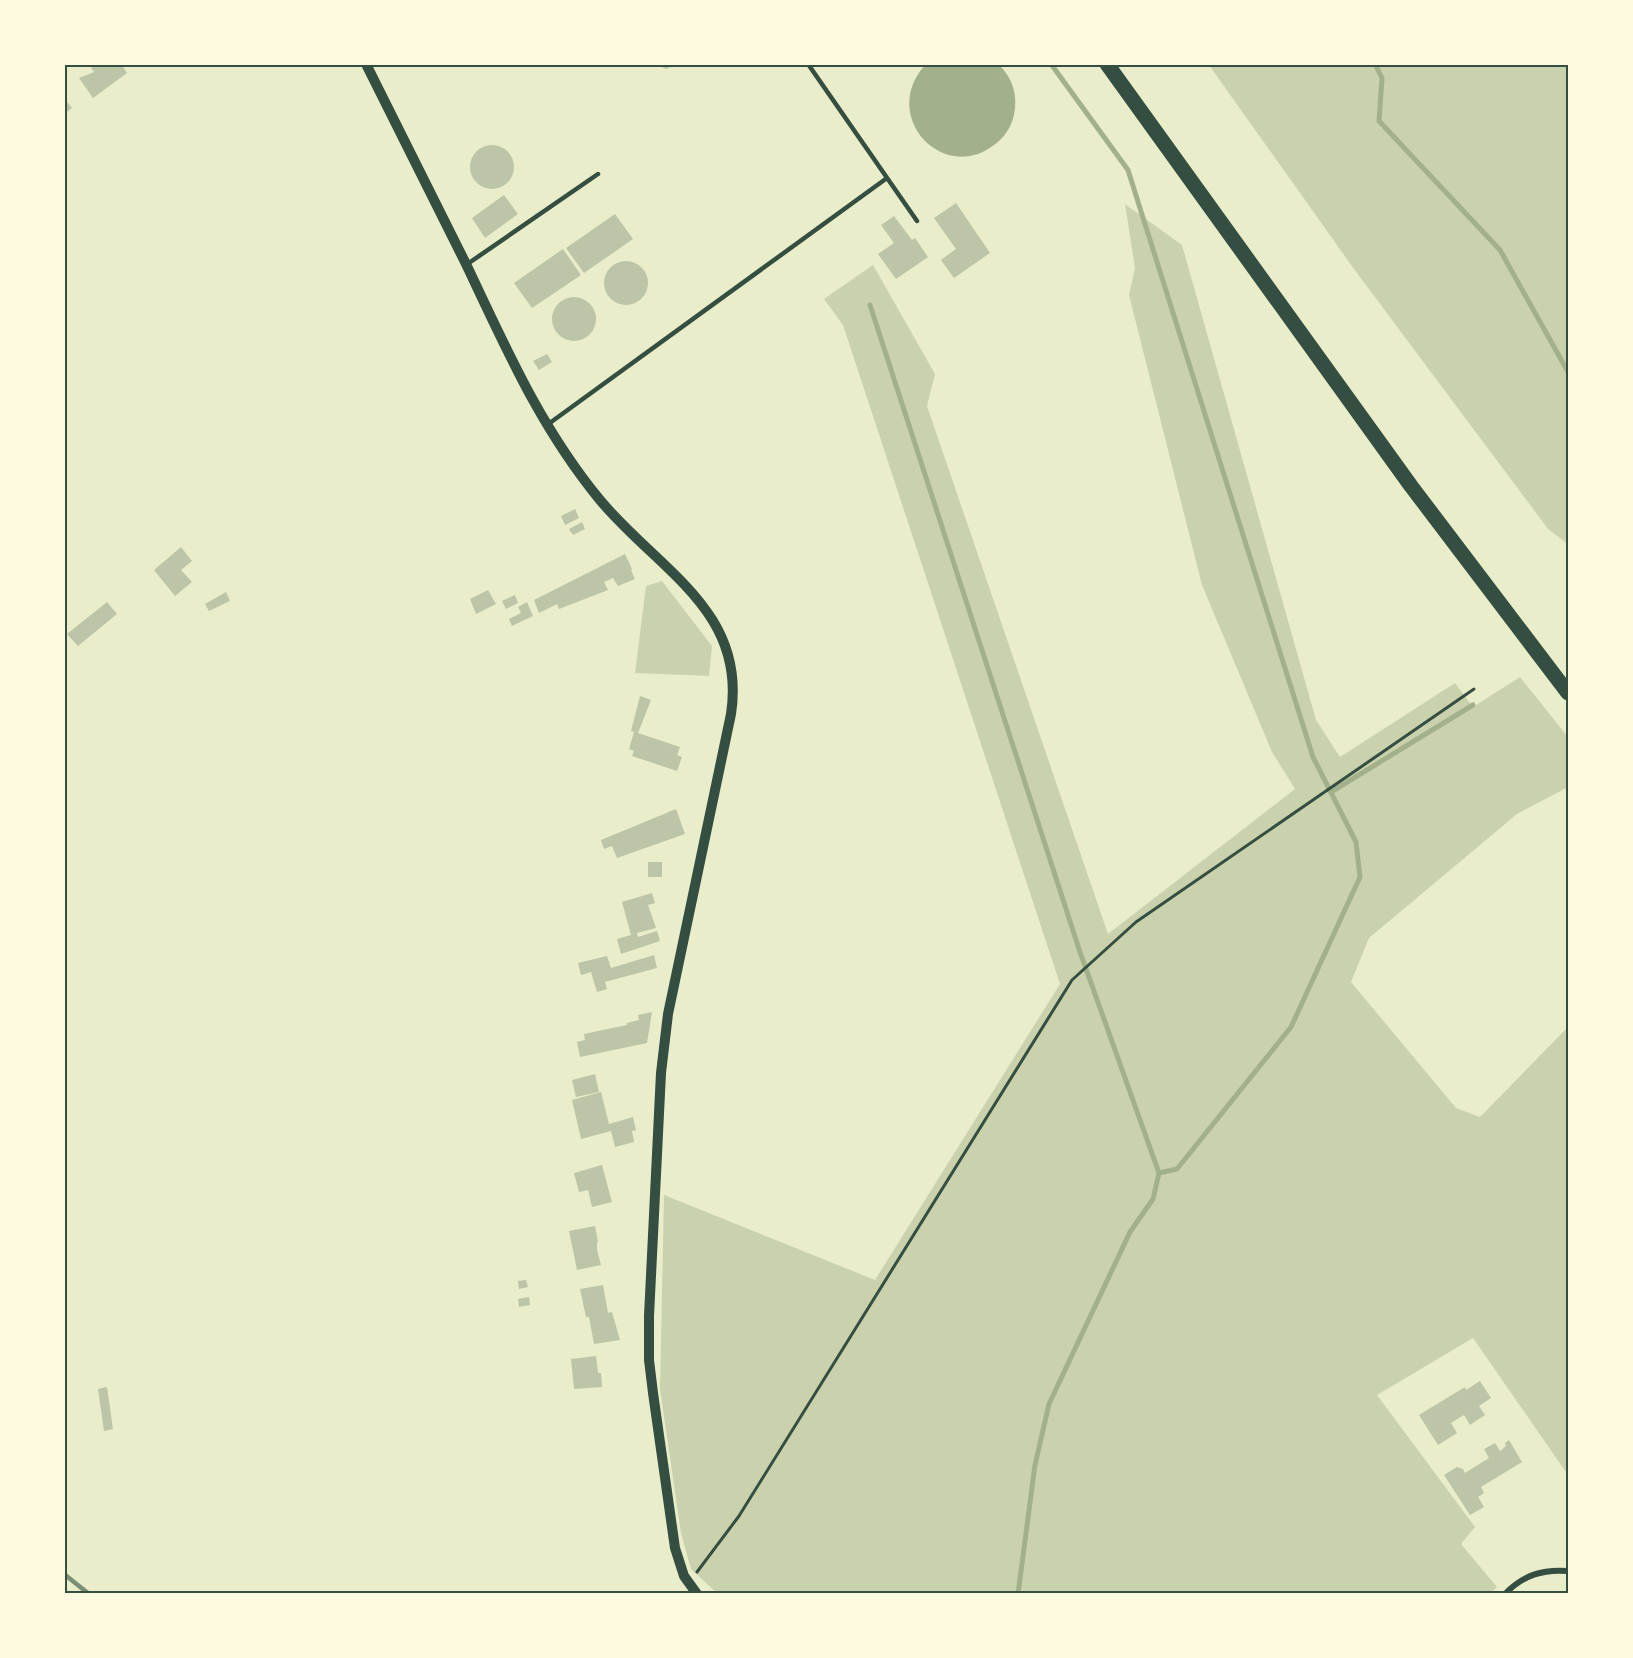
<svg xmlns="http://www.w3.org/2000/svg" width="1633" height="1658" font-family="'DejaVu Sans',sans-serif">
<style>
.green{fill:#cad2ad}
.water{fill:#a3b18a}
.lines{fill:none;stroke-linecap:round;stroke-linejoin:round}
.stream{stroke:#a3b18a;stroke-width:5}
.building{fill:#bcc5a7}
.path{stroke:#344e41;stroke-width:3}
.service{stroke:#344e41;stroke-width:4.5}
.minor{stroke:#344e41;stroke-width:6}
.tertiary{stroke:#344e41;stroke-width:10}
.primary{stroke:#344e41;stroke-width:15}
.rail{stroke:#7c8e77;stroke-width:4.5}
.neatline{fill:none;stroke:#344e41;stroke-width:2}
</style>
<rect width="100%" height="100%" fill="#e9edc9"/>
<path class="green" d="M1209 65H1568V544L1548 529 1354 269Z
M1125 204 1182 245 1316 720 1340 757 1455 683 1473 707 1520 677 1568 737V787L1517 814 1369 938 1351 982 1456 1108 1480 1117 1568 1027V1475L1473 1338 1377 1395 1475 1527 1461 1544 1497 1587 1491 1593H717L691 1569 681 1533 660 1389 664 1195 875 1280 1060 984 843 325 824 299 873 265 935 374 927 406 1108 934 1295 789 1272 752 1202 585 1129 295 1135 268Z
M662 581 712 646 709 676 635 673 646 586Z"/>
<path class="water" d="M925 65H999C1013 78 1018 96 1014 115 1011 127 1005 137 994 145 944 184 879 117 925 65Z"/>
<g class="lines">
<path class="stream" d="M1051 64 1128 170 1313 757 1356 842 1360 877 1291 1027 1177 1169 1159 1173
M1375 64 1382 78 1379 121 1500 250 1568 372
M870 305 1080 952 1159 1173 1153 1199 1130 1232 1049 1404 1035 1465 1018 1594
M1331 792 1473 705"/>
</g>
<path class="building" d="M96 64H121L127 73 93 98 79 78 94 72 91 68Z
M655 64H677L666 69Z
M64 98 72 108 64 114Z
M470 167a22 22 0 1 1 44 0a22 22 0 1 1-44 0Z
M504 195 518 214 485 238 472 218Z
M956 203 990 253 954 278 941 260 956 249 934 218Z
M615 214 633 239 584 273 566 248Z
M894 216 912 240 915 238 928 257 896 279 878 254 894 243 881 225Z
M563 249 581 275 532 308 514 283Z
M604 283a22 22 0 1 1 44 0a22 22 0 1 1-44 0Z
M552 319a22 22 0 1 1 44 0a22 22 0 1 1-44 0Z
M547 354 552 362 539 370 533 361Z
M575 509 579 518 565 525 561 516Z
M582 522 585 529 573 535 569 529Z
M181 547 192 561 181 570 192 582 175 596 154 570Z
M625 554 632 569 631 570 635 579 618 586 613 578 604 582 608 590 559 609 557 604 539 613 534 600Z
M488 590 496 604 476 614 470 599Z
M226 592 230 601 209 611 205 604Z
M515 595 518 603 506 609 502 601Z
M107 602 117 614 78 646 67 634Z
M527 602 533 616 512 626 509 619 521 613 518 607Z
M640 696 651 700 638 733 680 747 677 755 682 757 677 771 632 756 634 751 629 749 634 732 631 731Z
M676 809 685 834 617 858 612 846 604 849 601 840Z
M648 862H662V877H648Z
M652 893 655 903 648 905 656 928 637 933 638 937 657 931 660 941 621 954 617 939 631 935 622 902Z
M654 955 657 968 605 982 607 989 597 992 591 972 581 975 578 963 607 956 611 968Z
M652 1012 647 1043 580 1057 577 1042 585 1040 584 1034 627 1025V1023L639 1020 638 1015Z
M595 1074 599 1092 576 1097 572 1080Z
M601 1092 609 1124 633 1117 636 1130 632 1131 634 1142 615 1147 611 1131 581 1139 572 1100Z
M602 1165 612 1202 592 1207 588 1190 579 1192 574 1173Z
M595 1226 598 1242H597V1250L601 1265 577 1270 569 1231Z
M526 1280 528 1287 519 1289 518 1281Z
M603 1285 608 1313 612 1312 620 1340 594 1344 589 1317H586L580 1289Z
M529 1297 530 1305 519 1307 518 1299Z
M596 1356 598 1373H601L602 1387 574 1389 571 1359Z
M1480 1381 1491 1398 1479 1406 1485 1415 1470 1425 1464 1415 1451 1423 1457 1433 1438 1445 1419 1415 1465 1387 1466 1390Z
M107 1387 113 1429 104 1431 98 1389Z
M1509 1440 1522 1462 1481 1487 1484 1493 1478 1497 1484 1507 1470 1515 1444 1475 1457 1467 1463 1469 1465 1473 1489 1458 1484 1449 1495 1443 1500 1451 1506 1446 1505 1443Z"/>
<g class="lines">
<path class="path" d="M697 1572 739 1516 1072 980 1136 922 1474 689"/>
<path class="service" d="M808 64 917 221
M466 265 598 174
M547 425 887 178"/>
<path class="minor" d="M1505 1594C1523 1575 1543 1569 1568 1571"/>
<path class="tertiary" d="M366 64C399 131 433 197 466 264 506 348 540 427 600 500 657 569 747 610 731 714L668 1014 661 1073 649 1316V1360L653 1393 675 1548 684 1576 697 1594"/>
<path class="primary" d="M1107 64 1411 486 1568 693"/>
<path class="rail" d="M64 1574 89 1594"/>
</g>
<rect width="1633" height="1658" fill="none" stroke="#fefae0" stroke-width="132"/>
<rect x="66" y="66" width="1501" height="1526" class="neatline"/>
</svg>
